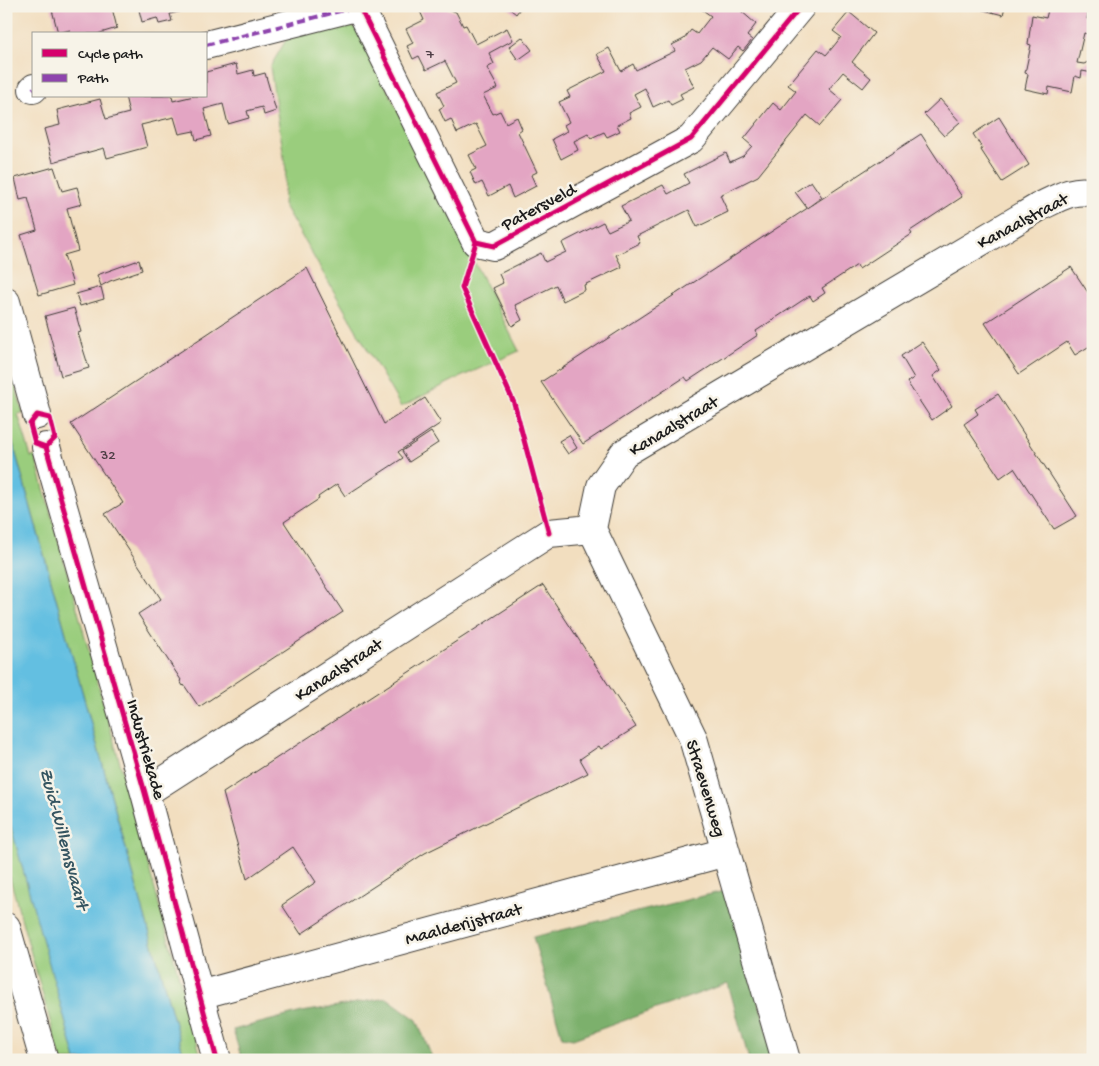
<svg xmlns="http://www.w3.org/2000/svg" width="1099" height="1066" font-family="'Gochi Hand',sans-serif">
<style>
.green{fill:#9acd7d;stroke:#5b744c}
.forest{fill:#7bb06c;stroke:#4c6644}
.water{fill:#63bfe1;stroke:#406e7e}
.building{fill:#e3a5c3}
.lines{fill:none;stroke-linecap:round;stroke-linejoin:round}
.minor-casing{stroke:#3c3934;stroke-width:30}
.minor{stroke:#fff;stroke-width:28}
.quiet{stroke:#8e44ad;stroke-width:4;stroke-dasharray:8 4;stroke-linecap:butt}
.cycleway-casing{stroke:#f7f3e8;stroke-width:8}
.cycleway{stroke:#d6006c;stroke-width:5}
.labels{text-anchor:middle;stroke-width:5;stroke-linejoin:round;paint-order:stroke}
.number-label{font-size:15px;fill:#4e3e46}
.street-label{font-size:18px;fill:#1c1c1c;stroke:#f7f3e8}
.water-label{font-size:19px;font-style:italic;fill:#355561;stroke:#f7f3e8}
</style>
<rect width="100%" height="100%" fill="#f7f3e8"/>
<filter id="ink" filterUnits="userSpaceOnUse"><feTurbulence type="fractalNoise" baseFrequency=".02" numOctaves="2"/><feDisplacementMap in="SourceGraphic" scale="10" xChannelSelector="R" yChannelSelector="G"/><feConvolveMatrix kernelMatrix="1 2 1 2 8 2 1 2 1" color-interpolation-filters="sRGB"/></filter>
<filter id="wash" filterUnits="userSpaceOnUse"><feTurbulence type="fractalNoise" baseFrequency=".0096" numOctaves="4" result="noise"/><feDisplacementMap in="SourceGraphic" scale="20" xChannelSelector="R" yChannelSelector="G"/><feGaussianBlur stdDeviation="1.12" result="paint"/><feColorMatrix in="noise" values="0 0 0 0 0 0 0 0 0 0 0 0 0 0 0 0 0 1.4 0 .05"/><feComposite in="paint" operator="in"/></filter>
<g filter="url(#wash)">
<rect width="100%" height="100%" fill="#f2debf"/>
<path class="green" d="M337 20 357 29 519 351 456 379 401 407 283 204 286 170 270 67 286 40 313 28Z
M6 351 23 413 18 414 31 457 35 456 202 1060H185L6 418Z
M6 808 76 1060H61L6 864Z"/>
<path class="forest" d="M728 890 775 1060H749L728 983 573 1039 562 1037 533 937Z
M387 998 417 1020 433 1060H242L233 1030 302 1012Z"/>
<path class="water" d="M6 419 185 1060H76L6 809Z"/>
<g id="blocks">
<path class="building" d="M51 6H115L112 8 117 28 97 34H71L70 30 58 33Z
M138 6H199L200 7 170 14 172 21 159 24 157 18 142 22Z
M424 6H447L448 9 456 12 463 26 466 25 476 44 507 28 513 40 489 53 494 64 487 68 498 88 483 95 493 114 500 111 506 123 517 117 522 129 518 132 537 172 531 175 536 186 513 198 508 186 489 196 482 182 476 185 470 172 476 169 469 155 487 146 476 124 457 133 451 119 445 122 439 109 444 106 437 92 456 83 445 61 426 70 419 56 413 59 407 46 413 43 406 29 424 20 419 9Z
M506 6H522L516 14Z
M701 6H745L741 11 756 24 747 36 752 40 743 51 738 47 728 59 712 47 701 60 685 68 694 87 680 94 683 99 671 105 668 100 653 107 645 88 634 94 641 107 629 113 631 118 617 125 620 131 607 137 604 132 591 138 588 134 574 141 578 150 561 159 552 139 567 131 564 125 569 122 559 102 570 97 567 91 606 71 597 54 609 48 621 71 633 64 636 70 675 51 672 45 684 39 691 30 697 34 711 16 700 8Z
M968 6H1005L1003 15Z
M1049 6H1089L1087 19 1093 21V39L1090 35 1084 33 1077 63 1084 64 1088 62 1093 63V73L1082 71 1081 78 1075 76 1072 92 1049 87 1048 94 1025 89 1028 74 1025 73 1031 45 1028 44 1032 15 1046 18Z
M849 12 874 33 852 62 871 78 863 88 843 72 829 89 842 100 820 126 807 115 758 176 720 195 728 212 697 227 689 210 637 236 640 243 616 255 622 267 584 285 585 290 563 301 556 285 515 305 522 320 512 326 493 288 503 283 499 274 541 253 545 262 566 252 562 243 603 222 608 231 629 221 621 206 663 185 668 194 689 183 684 174 726 153 730 162 743 156 752 146 744 139 773 103 781 110 789 100 796 91 788 85 818 49 826 55 833 47 841 37 833 31Z
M522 37 532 50 518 60 509 47Z
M236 64 238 74 253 70 254 76 265 73 276 111 264 115 262 107 247 111 249 118 228 124 223 104 204 109 211 136 196 140 194 131 179 134 174 117 141 125 147 147 107 158 104 148 53 162 44 129 60 125 57 110 100 99 106 119 129 113 125 96H172L173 101 194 96H206V72Z
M940 99 960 122 944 136 924 114Z
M999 117 1029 165 1002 182 981 150 982 148 973 134Z
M921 134 962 197 910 231 912 234 859 269 857 265 822 288 825 293 813 301 810 296 806 298 756 331 758 335 688 381 685 377 583 444 541 382Z
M54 167 62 191 77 187 82 204 67 208 78 251 64 255 73 285 39 295 21 235 37 230 28 198 20 200 15 178Z
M811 181 822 197 807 208 795 192Z
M139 260 142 270 110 281 101 286 97 275Z
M1071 267 1093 300V344L1075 355 1067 342 1019 374 985 323Z
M307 268 384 424 425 398 441 423 398 452 403 458 345 496 337 484 318 497 319 499 284 522 343 612 199 707 184 685 183 686 180 681 181 680 138 614 161 599 105 514 123 503 71 424Z
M101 287 104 299 80 306 76 294Z
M74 308 81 332 78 333 89 368 61 376 45 316Z
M922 342 941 370 933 376 952 406 932 420 907 382 914 378 901 356Z
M998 394 1077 516 1056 528 1054 529 1014 468 1000 478 964 424 978 414 975 409Z
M431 432 438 443 409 462 402 451Z
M569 435 577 448 568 454 559 441Z
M543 585 636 727 601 749 599 746 580 759 588 773 425 853 301 934 282 905 316 882 293 847 247 879 223 793Z"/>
</g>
</g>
<g filter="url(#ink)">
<use href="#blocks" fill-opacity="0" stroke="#3c3934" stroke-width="1"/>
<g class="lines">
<g class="minor-casing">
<path id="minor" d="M359 6 476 242 494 246 691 139 801 6
M206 45 360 6
M33 89 34 88
M6 302 37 415
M46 447 145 793 217 1060
M592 529 601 486 624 453 1039 207C1056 199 1074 187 1093 193
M592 529 693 738 786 1060
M145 793 549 533 592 529
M6 927 44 1060
M199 995 726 852"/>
</g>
<use href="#minor" class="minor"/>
<path class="quiet" d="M206 45 360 6
M33 89 34 88"/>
<g class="cycleway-casing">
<path id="cycleway" d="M359 6 476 242 494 246 691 139 801 6
M476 242 462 288 514 403 549 533
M37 415 50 418 55 438 46 447 35 443 30 424Z
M46 447 145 793 217 1060"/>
</g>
<use href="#cycleway" class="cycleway"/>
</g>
</g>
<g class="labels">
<g class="number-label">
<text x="430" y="58">7</text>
<text x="108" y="459">32</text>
</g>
<g class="street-label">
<text transform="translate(538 206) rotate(-28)" y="6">Patersveld</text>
<text transform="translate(1022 220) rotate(-28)" y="6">Kanaalstraat</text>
<text transform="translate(673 425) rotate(-31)" y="6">Kanaalstraat</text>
<text transform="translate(338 669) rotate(-33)" y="6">Kanaalstraat</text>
<text transform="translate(147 749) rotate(74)" y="6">Industriekade</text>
<text transform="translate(707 788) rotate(73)" y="6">Straevenweg</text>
<text transform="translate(463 923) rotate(-15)" y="6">Maalderijstraat</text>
</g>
<g class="water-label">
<text transform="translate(66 838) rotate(75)" y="7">Zuid-Willemsvaart</text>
</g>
</g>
<rect width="1099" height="1066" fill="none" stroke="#f7f3e8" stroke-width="25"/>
<rect x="32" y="32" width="175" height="65" fill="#f7f3e8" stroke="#9f9d96"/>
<rect x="42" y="49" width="25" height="8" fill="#d6006c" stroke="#9f9d96"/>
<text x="78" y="58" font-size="15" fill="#1c1c1c">Cycle path</text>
<rect x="42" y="74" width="25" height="8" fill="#8e44ad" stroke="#9f9d96"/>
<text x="78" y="82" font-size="15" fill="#1c1c1c">Path</text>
</svg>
